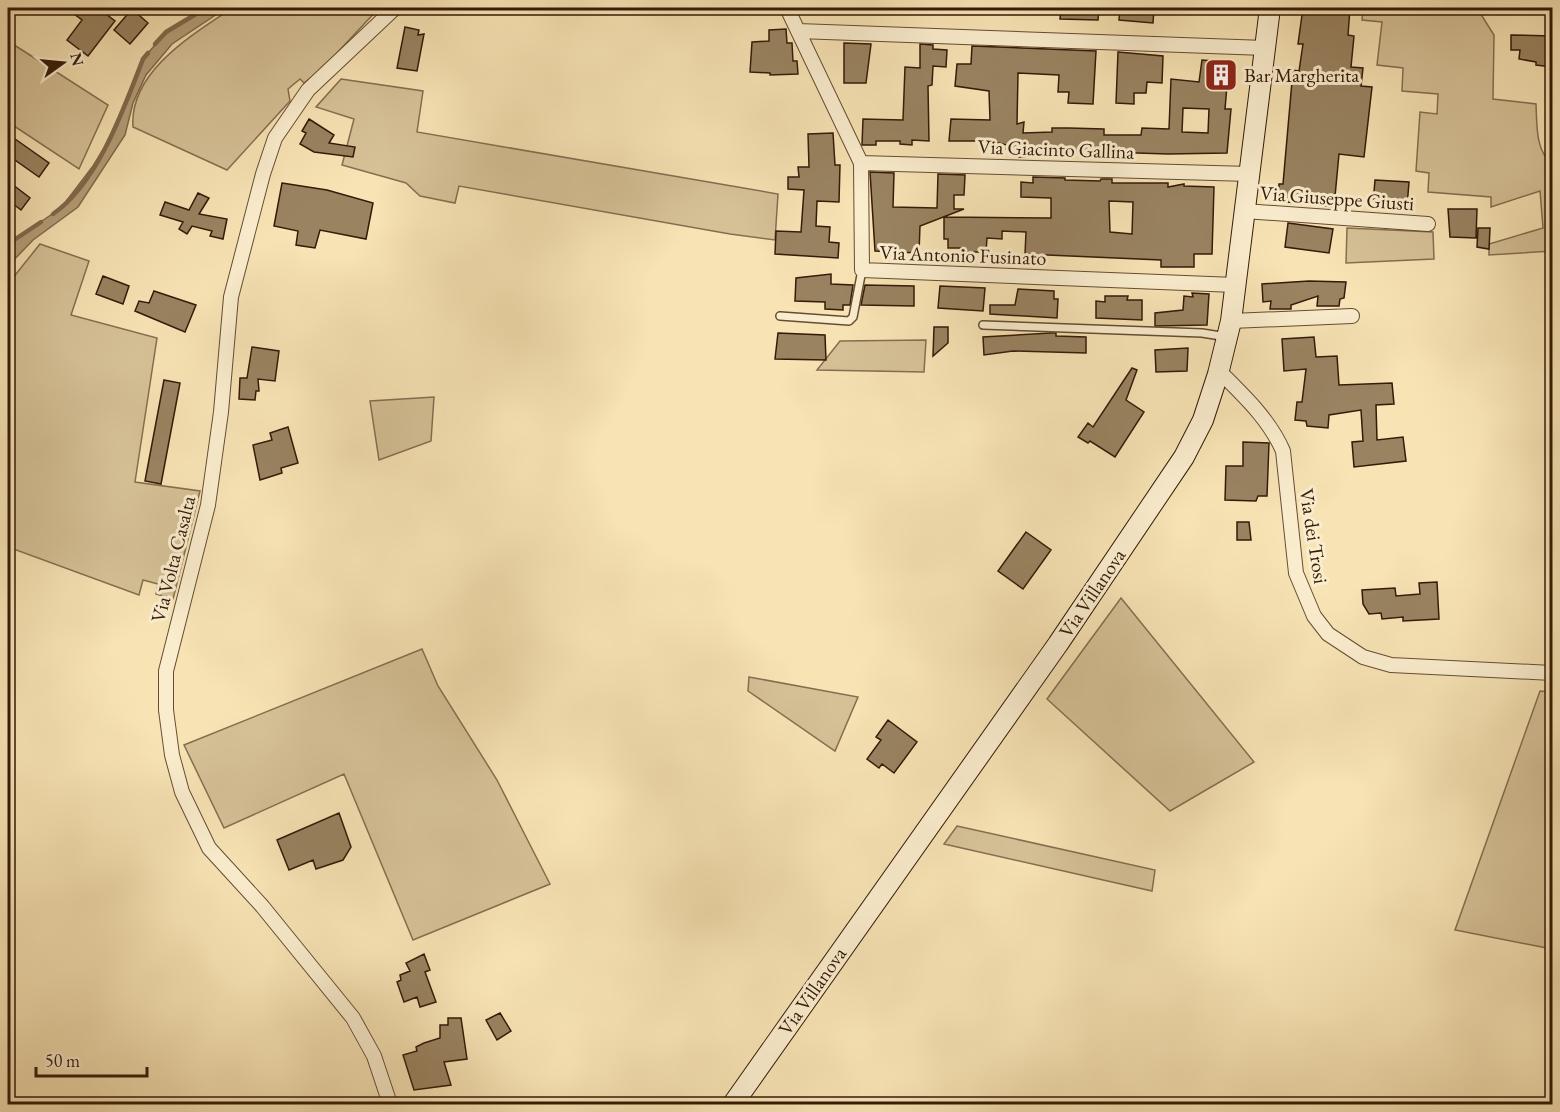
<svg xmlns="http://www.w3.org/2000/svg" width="1560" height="1112" font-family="'EB Garamond',serif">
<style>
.green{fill:#d6c197;stroke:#856e50;stroke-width:1.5}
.water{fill:#b59f7a;stroke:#816a4c;stroke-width:1.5}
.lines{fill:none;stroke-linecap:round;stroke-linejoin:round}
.stream{stroke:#816a4c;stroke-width:4.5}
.building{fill:#998361;stroke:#341a08;stroke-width:1.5;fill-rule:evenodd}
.lane-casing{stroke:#654c33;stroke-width:10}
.street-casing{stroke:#654c33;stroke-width:16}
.secondary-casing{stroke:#341a08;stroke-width:22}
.lane{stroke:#faedce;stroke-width:7}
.street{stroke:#faedce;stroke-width:14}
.secondary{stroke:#faedce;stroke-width:20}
.labels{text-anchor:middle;stroke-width:6;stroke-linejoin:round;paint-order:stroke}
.poi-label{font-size:20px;fill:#341a08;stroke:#faedce;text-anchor:start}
.street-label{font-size:20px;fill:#341a08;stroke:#faedce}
</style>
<rect width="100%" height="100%" fill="#f7e3b4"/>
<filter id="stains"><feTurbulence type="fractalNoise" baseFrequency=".00333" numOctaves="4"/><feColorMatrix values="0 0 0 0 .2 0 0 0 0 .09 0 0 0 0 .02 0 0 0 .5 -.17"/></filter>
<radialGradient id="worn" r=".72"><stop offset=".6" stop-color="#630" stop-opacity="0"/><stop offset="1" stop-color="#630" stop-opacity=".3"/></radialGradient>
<path class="green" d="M232 8H379L322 69 304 83 300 79 288 89 290 101 227 170 133 127C129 72 192 35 232 8Z
M1363 8H1477L1494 35 1493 99 1536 104C1537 122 1535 152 1552 163V251L1489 255V244L1543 228 1540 191 1491 207V197L1428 192 1429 173 1416 171 1420 112 1437 114 1438 94 1402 91 1403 68 1377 65 1382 22 1362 20Z
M8 41 108 105 79 169 8 122Z
M341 79 423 91 417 132 778 194 775 240 730 234 459 186 455 203 420 196 406 183 342 165 354 119 316 107Z
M1347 228 1433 232 1434 259 1346 263Z
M40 244 89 261 71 315 157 338 135 482 200 491 173 599 156 594 158 584 143 580 139 595 8 547V284Z
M926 340 924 372 817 370 840 341Z
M434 397 431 441 379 460 370 401Z
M1121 598 1254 762 1170 811 1047 699Z
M422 649 438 686 497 780 550 884 413 940 344 774 224 828 184 745Z
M749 677 858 697 835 751 748 691Z
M1540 691 1552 692V949L1455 930Z
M957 826 1155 870 1152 891 944 844Z"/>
<path class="water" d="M206 8H226L172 44 146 75 133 103 125 135 78 207 33 240 8 266V248L14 240 61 208 93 166 111 137 143 59 166 32Z"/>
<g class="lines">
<path class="stream" d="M155 44 166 32 206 8
M53 214C98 183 124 108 143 59L148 53
M8 248 14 240 41 222"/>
</g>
<path class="building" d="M66 8H98L115 21 88 56 67 40 82 20Z
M1061 8H1099L1098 20 1060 19Z
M1120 8H1154L1153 23 1119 20Z
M1303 8H1350L1348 35 1354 36 1351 67 1363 68 1361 86 1372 87 1364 157 1339 154 1334 207 1278 201 1279 184H1283L1293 70 1299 71 1303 44H1298Z
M132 9 148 23 130 44 114 30Z
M405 27 419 30 418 35 424 34 417 71 397 68Z
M786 29 787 43H792L793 61H797L798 74 770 75V73L750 72 752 42 769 41V30Z
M1511 35 1552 36V67L1536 65V62L1519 59 1520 50H1511Z
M844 43 871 44 866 83H844Z
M920 44 933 45V49L947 50 946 67 933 66 932 85 928 86 929 141 912 140V145L900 144V141H876V145H862L863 119 903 120 905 67 920 68Z
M972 46 1096 51 1093 104 1068 103 1069 92H1058L1059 75 1018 73 1017 124 1024 122 1023 133 1052 132V128H1069L1104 129V135H1141L1142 128 1169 129 1171 79 1199 82 1202 60 1229 62 1225 109H1231L1227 153 1168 154 1043 150 1042 157H1019L1020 149H1006L1007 145 990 141H949L951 119 990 120 989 91 955 86 957 64H971ZM1183 108 1209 109 1208 133 1182 132Z
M1118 52 1163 56 1162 83 1147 82 1146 93H1134V104L1116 103Z
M309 119 334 135 329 143 355 147 353 157 314 152 300 144 306 133 302 131Z
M833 133 835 165H840L839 202 817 201 816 226 830 227 829 242 839 243 838 258 775 254 776 231 801 232 804 190 788 189V177H799L798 167H809L808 134Z
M8 134 49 163 39 177 8 155Z
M870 172 894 173 893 207 937 208 938 174 965 175 964 195H954V209H964L920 226 919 253 875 251Z
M1033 177 1065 178V180L1100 181 1101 179H1112V183H1168V187L1184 184V186L1214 187 1212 254H1194V267H1161V260L1025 254 1026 232 1002 231V239L987 238 986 252H962V248H948V239H944V217L1051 218V198L1021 197V182L1033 183ZM1109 201 1133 202 1132 234 1110 232Z
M1375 180 1409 182 1407 207 1373 204Z
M8 181 30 198 21 210 8 200Z
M282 183 327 190 373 203 366 239 320 230 315 248 296 245 298 231 274 226Z
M198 193 209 198 199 214 227 219 223 239 210 236 212 231 192 226 187 234 179 229 183 222 160 215 165 202 189 210Z
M1448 209H1477L1476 238 1450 237Z
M1288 223 1333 229 1329 253 1285 247Z
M1478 228H1490L1489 249 1477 247Z
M831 274V284L853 285 850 305H843V310L825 309V302L795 301 796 278Z
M103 276 129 286 123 304 96 294Z
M1309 281 1346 282 1344 298 1340 299 1339 306H1317L1318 296 1291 305V309H1270L1271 301 1263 302 1262 284Z
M865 285 914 286V306L861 305Z
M940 286 985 288 983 311 938 308Z
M1018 289 1054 291V299H1058L1057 318 990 314V305H1015Z
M154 291 196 305 185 332 135 311 139 301 149 303Z
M1192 293 1209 294 1207 325 1155 326V313L1183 310 1184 296 1193 297Z
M1105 296H1128L1127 300H1142V320L1096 318V301L1105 302Z
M934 327H948V343L933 356Z
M778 333 825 335 826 360 775 359Z
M1051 333H1056V336L1086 337V353L1013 351 984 355 983 337Z
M1314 337 1316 357 1337 356 1339 385 1392 383 1394 404 1376 405 1377 440 1403 437 1406 461 1354 467 1352 442 1363 441 1361 410 1329 415 1328 428 1307 426 1306 421 1295 420 1297 402H1302L1306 369 1284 371 1282 339Z
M252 347 279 351 275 381 258 379 259 391H256L255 400 239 399 240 378H247Z
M1188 348 1187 371 1156 372 1155 350Z
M1132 368 1137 370 1126 400 1144 412 1115 457 1090 441 1088 443 1078 437 1088 423 1093 427Z
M164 380 180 383 161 484 145 481Z
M288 427 298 463 281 468 282 473 260 480 253 445 272 440 270 433Z
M1243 442 1269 443 1267 496H1258L1256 501 1225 500 1226 466H1243Z
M1237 522H1249L1251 540H1237Z
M1026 532 1051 550 1023 589 998 571Z
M1437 582 1439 619 1403 621V617L1382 619 1381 613 1369 614 1363 604 1362 590 1395 588 1396 596 1420 594 1419 583Z
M888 720 917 742 894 773 882 764 879 768 867 759 881 740 876 737Z
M339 813 351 847 343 860 316 869 313 860 289 870 277 840Z
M424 954 430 970 425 972 436 1002 420 1007 417 997 404 1002 397 982 401 980 400 975 410 971 406 963Z
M500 1013 511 1031 497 1040 486 1020Z
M448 1018H461L467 1059 444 1062 451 1085 414 1090 403 1055 417 1051 416 1047 424 1043 440 1038V1025H448Z"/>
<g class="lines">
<g class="lane-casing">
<path id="lane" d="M780 316 849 321 853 317 862 270
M983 325 1202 333 1227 337"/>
</g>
<g class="street-casing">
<path id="street" d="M787 8 861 163 862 270 1235 285
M798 31 1265 48
M861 163 1250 174
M1244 211 1428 224
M1231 321 1352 316
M1219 371C1244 396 1269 419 1283 451L1296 573 1314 616 1328 634 1363 657 1391 665 1552 673
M390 1104 374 1056 353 1018 262 906 209 848 182 792 172 755 166 710V671L208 505 221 412 231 297 263 174 275 138 308 90 395 8"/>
</g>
<g class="secondary-casing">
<path id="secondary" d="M733 1104 1058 644 1184 457 1203 420 1218 374 1231 321 1270 8"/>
</g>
<use href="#lane" class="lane"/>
<use href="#street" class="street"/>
<use href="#secondary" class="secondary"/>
</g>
<defs>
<g id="building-square" transform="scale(1.725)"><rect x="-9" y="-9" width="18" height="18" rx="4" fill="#8f2418" stroke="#faedce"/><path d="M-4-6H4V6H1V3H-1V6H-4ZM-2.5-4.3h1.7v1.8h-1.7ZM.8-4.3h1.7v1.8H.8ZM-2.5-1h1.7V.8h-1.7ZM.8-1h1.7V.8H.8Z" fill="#fff"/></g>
</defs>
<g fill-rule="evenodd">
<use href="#building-square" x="1221" y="75"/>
</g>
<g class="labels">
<g class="poi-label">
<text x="1244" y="82">Bar Margherita</text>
</g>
<g class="street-label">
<text transform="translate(1056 149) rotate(2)" y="7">Via Giacinto Gallina</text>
<text transform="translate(1337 198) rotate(4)" y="7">Via Giuseppe Giusti</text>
<text transform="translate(963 255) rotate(2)" y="7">Via Antonio Fusinato</text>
<text transform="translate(1314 536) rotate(81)" y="7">Via dei Trosi</text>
<text transform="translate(173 559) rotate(-76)" y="7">Via Volta Casalta</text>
<text transform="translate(1092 593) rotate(-56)" y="7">Via Villanova</text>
<text transform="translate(812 991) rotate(-55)" y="7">Via Villanova</text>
</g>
</g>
<rect width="1560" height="1112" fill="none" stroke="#f7e3b4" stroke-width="30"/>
<rect x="9" y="9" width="1542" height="1094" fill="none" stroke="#341a08" stroke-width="3"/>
<rect x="15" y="15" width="1530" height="1082" fill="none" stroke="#341a08" stroke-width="1.5"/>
<g transform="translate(63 63) rotate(75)" stroke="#faedce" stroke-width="4.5" paint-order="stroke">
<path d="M0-4.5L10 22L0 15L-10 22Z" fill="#341a08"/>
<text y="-9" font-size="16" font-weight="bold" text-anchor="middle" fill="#341a08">N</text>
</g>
<path d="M36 1067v9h111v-9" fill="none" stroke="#341a08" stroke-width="3"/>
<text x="45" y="1067" font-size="18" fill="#341a08" stroke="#faedce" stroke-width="4.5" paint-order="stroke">50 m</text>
<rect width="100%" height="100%" filter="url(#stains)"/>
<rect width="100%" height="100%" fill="url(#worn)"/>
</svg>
